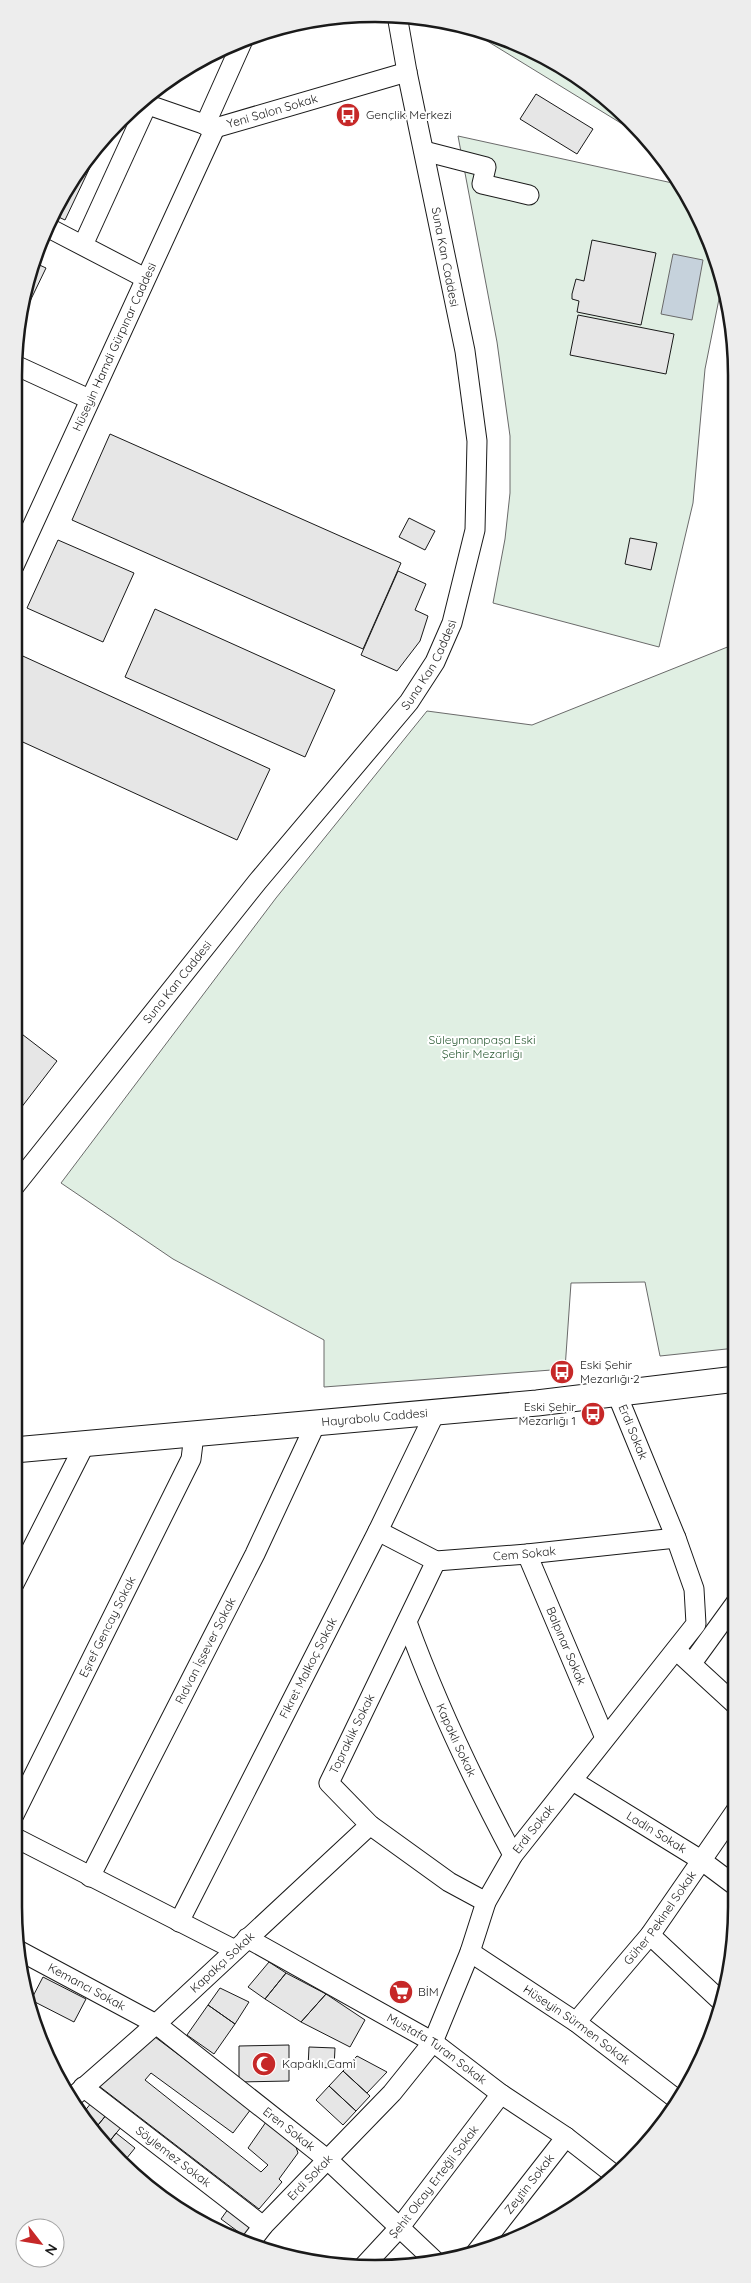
<svg xmlns="http://www.w3.org/2000/svg" width="751" height="2283" font-family="Quicksand,sans-serif">
<style>
.green{fill:#e0efe3;stroke:#6a6a6a}
.water{fill:#c6d2dc;stroke:#6a6a6a}
.building{fill:#e6e6e6;stroke:#1a1a1a}
.lines{fill:none;stroke-linecap:round;stroke-linejoin:round}
.minor-casing{stroke:#1a1a1a;stroke-width:21}
.major-casing{stroke:#1a1a1a;stroke-width:27}
.minor{stroke:#fff;stroke-width:19}
.major{stroke:#fff;stroke-width:25}
.labels{text-anchor:middle;stroke-width:4;stroke-linejoin:round;paint-order:stroke}
.street-label{font-size:12px;fill:#1a1a1a;stroke:#fff}
.poi-label{font-size:12px;fill:#1a1a1a;stroke:#fff;text-anchor:start}
.park-label{font-size:12px;fill:#2b5a34;stroke:#fff}
.rim{fill:none;stroke:#1a1a1a;stroke-width:2.5}
</style>
<rect width="100%" height="100%" fill="#fff"/>
<path class="green" d="M461 25 469 26 557 62 650 141Z
M458 136 677 184 710 237 722 284 705 369 693 503 659 647 493 603 505 539 510 493V436L497 342Z
M735 644 736 1348 660 1356 645 1282 571 1283 565 1369 324 1387V1340L173 1259 61 1183 276 898 427 711 532 725Z"/>
<path class="water" d="M673 254 703 260 692 320 661 314Z"/>
<path class="building" d="M536 94 593 129 577 154 520 119Z
M103 140 65 220 52 214 88 156Z
M592 240 656 253 641 325 577 312 579 301 572 299V294L576 279 584 281Z
M33 262 46 268 21 320 26 282Z
M578 315 674 334 666 374 570 355Z
M110 434 401 563 363 649 72 520Z
M409 518 435 531 425 550 399 537Z
M630 538 657 543 651 570 625 564Z
M58 540 134 573 103 642 27 608Z
M398 571 426 584 415 610 428 616 420 641 397 671 361 655Z
M155 609 335 690 305 757 125 677Z
M14 652 270 769 237 840 14 738Z
M14 1028 57 1061 14 1117Z
M269 1962 286 1973 265 1999 248 1987Z
M286 1973 326 1994 301 2022 265 1999Z
M43 1977 86 1999 74 2022 31 2000Z
M220 1988 249 2002 235 2024 208 2005Z
M326 1994 365 2020 350 2047 301 2022Z
M208 2005 235 2024 214 2054 187 2035Z
M155 2037 251 2109 233 2133 151 2073 145 2080 261 2172 268 2165 248 2148 266 2122 295 2144 298 2153 279 2179 282 2182 259 2209 99 2086Z
M289 2045V2081L239 2082V2046Z
M309 2047 335 2048 334 2068 308 2067Z
M357 2056 387 2072 367 2093 343 2071Z
M343 2071 370 2096 356 2111 329 2086Z
M329 2086 356 2111 343 2125 316 2100Z
M92 2102 107 2114 94 2130 83 2113Z
M107 2114 122 2126 105 2147 94 2130Z
M116 2133 135 2148 122 2164 105 2147Z
M231 2205 254 2223 244 2236 221 2219Z"/>
<g class="lines">
<g class="minor-casing">
<g id="minor">
<path id="s1" d="M140 102 215 128 407 72"/>
<path d="M205 125 243 40"/>
<path d="M424 151 486 167 482 184 529 195"/>
<path d="M47 227 145 278"/>
<path d="M83 245 147 105"/>
<path d="M15 365 89 399"/>
<path id="s2" d="M14 566 215 128"/>
<path id="s3" d="M14 1187 258 881 409 702 435 662 452 623 475 530 477 441 465 351 407 72 397 15"/>
<path id="s4" d="M378 1531 436 1561 527 1554 676 1538"/>
<path id="s5" d="M527 1554 605 1738"/>
<path d="M436 1561 329 1783 370 1825 449 1882 486 1902"/>
<path d="M14 1584 85 1444"/>
<path id="s6" d="M407 1622C436 1702 473 1780 513 1855"/>
<path d="M676 1650 737 1706"/>
<path d="M692 1663 737 1601"/>
<path id="s7" d="M573 1781 701 1860 737 1887"/>
<path id="s8" d="M14 1815 191 1459 194 1435"/>
<path d="M14 1837 235 1950"/>
<path id="s9" d="M90 1877 255 1554 316 1423"/>
<path id="s10" d="M179 1922 378 1531 435 1413"/>
<path d="M650 1935 724 2004"/>
<path id="s11" d="M247 1938 433 2042 501 2094 566 2137 616 2176"/>
<path id="s12" d="M18 1950 156 2024 328 2160 436 2262"/>
<path id="s13" d="M470 1952 576 2022 679 2101"/>
<path id="s14" d="M576 2022 650 1935 737 1809"/>
<path id="s15" d="M83 2087 263 2226"/>
<path id="s16" d="M73 2097 156 2024 370 1825"/>
<path id="s17" d="M250 2243 263 2226 392 2093 433 2042 470 1952 486 1902 513 1855 696 1624 694 1589 676 1538 616 1392"/>
<path id="s18" d="M474 2255 566 2137"/>
<path id="s19" d="M363 2267 400 2227 501 2094"/>
</g>
</g>
<g class="major-casing">
<g id="major">
<path id="s20" d="M14 1450 537 1403 736 1379"/>
</g>
</g>
<use href="#minor" class="minor"/>
<use href="#major" class="major"/>
</g>
<defs>
<g id="bus-disc" transform="scale(1.25)"><circle r="9.5" fill="#c62828" stroke="#fff"/><path d="M-5-6H5V4H4V6H2V4H-2V6H-4V4H-5ZM-3.5-4V0h7V-4ZM-3.5 1.2v1.5H-2V1.2ZM2 1.2v1.5H3.5V1.2Z" fill="#fff"/></g>
<g id="supermarket-disc" transform="scale(1.25)"><circle r="9.5" fill="#c62828" stroke="#fff"/><path d="M-6-5.5h2.5l.6 2H6L4.5 2H-2.5L-4.4-4H-6ZM-1.5 3.2a1.3 1.3 0 1 0 .1 0ZM3 3.2a1.3 1.3 0 1 0 .1 0Z" fill="#fff"/></g>
<g id="mosque-disc" transform="scale(1.25)"><circle r="9.5" fill="#c62828" stroke="#fff"/><path d="M3.5-4.9A6 6 0 1 0 3.5 4.9A5 5 0 1 1 3.5-4.9Z" fill="#fff"/></g>
</defs>
<g fill-rule="evenodd">
<use href="#bus-disc" x="348" y="115"/>
<use href="#bus-disc" x="562" y="1372"/>
<use href="#bus-disc" x="593" y="1414"/>
<use href="#supermarket-disc" x="401" y="1992"/>
<use href="#mosque-disc" x="264" y="2064"/>
</g>
<g class="labels">
<g class="street-label">
<text dy="4" stroke="none"><textPath href="#s1" startOffset="139">Yeni Salon Sokak</textPath></text>
<text transform="translate(445 257) rotate(79)" y="4">Suna Kan Caddesi</text>
<text dy="4" stroke="none"><textPath href="#s2" startOffset="241">Hüseyin Hamdi Gürpınar Caddesi</textPath></text>
<text dy="4" stroke="none"><textPath href="#s3" startOffset="668">Suna Kan Caddesi</textPath></text>
<text dy="4" stroke="none"><textPath href="#s3" startOffset="262">Suna Kan Caddesi</textPath></text>
<text dy="4" stroke="none"><textPath href="#s20" startOffset="362">Hayrabolu Caddesi</textPath></text>
<text transform="translate(633 1432) rotate(68)" y="4">Erdi Sokak</text>
<text dy="4" stroke="none"><textPath href="#s4" startOffset="154">Cem Sokak</textPath></text>
<text dy="4" stroke="none"><textPath href="#s8" startOffset="210">Eşref Gencay Sokak</textPath></text>
<text dy="4" stroke="none"><textPath href="#s5" startOffset="100">Balpınar Sokak</textPath></text>
<text dy="4" stroke="none"><textPath href="#s9" startOffset="254">Rıdvan İşsever Sokak</textPath></text>
<text dy="4" stroke="none"><textPath href="#s10" startOffset="285">Fikret Malkoç Sokak</textPath></text>
<text transform="translate(352 1734) rotate(-64)" y="4">Topraklık Sokak</text>
<text dy="4" stroke="none"><textPath href="#s6" startOffset="128">Kapaklı Sokak</textPath></text>
<text dy="4" stroke="none"><textPath href="#s17" startOffset="509">Erdi Sokak</textPath></text>
<text dy="4" stroke="none"><textPath href="#s7" startOffset="98">Ladin Sokak</textPath></text>
<text dy="4" stroke="none"><textPath href="#s14" startOffset="134">Güher Pekinel Sokak</textPath></text>
<text dy="4" stroke="none"><textPath href="#s16" startOffset="201">Kapakçı Sokak</textPath></text>
<text dy="4" stroke="none"><textPath href="#s12" startOffset="78">Kemancı Sokak</textPath></text>
<text dy="4" stroke="none"><textPath href="#s13" startOffset="129">Hüseyin Sürmen Sokak</textPath></text>
<text dy="4" stroke="none"><textPath href="#s11" startOffset="220">Mustafa Turan Sokak</textPath></text>
<text dy="4" stroke="none"><textPath href="#s12" startOffset="326">Eren Sokak</textPath></text>
<text dy="4" stroke="none"><textPath href="#s15" startOffset="114">Söylemez Sokak</textPath></text>
<text dy="4" stroke="none"><textPath href="#s17" startOffset="89">Erdi Sokak</textPath></text>
<text dy="4" stroke="none"><textPath href="#s19" startOffset="111">Şehit Olcay Erteğli Sokak</textPath></text>
<text dy="4" stroke="none"><textPath href="#s18" startOffset="90">Zeytin Sokak</textPath></text>
</g>
<g class="poi-label">
<text x="366" y="119">Gençlik Merkezi</text>
<text x="580" y="1369">Eski Şehir<tspan x="580" dy="14">Mezarlığı 2</tspan></text>
<text x="576" y="1411" text-anchor="end">Eski Şehir<tspan x="576" dy="14">Mezarlığı 1</tspan></text>
<text x="418" y="1996">BİM</text>
<text x="282" y="2068">Kapaklı Cami</text>
</g>
<g class="park-label">
<text x="482" y="1044">Süleymanpaşa Eski<tspan x="482" dy="14">Şehir Mezarlığı</tspan></text>
</g>
</g>
<path d="M0 0H751V2283H0ZM375 22H375A353 353 0 0 1 728 375V1907A353 353 0 0 1 375 2260H375A353 353 0 0 1 22 1907V375A353 353 0 0 1 375 22Z" fill="#ededed" fill-rule="evenodd"/>
<path class="rim" d="M375 22H375A353 353 0 0 1 728 375V1907A353 353 0 0 1 375 2260H375A353 353 0 0 1 22 1907V375A353 353 0 0 1 375 22Z"/>
<g transform="translate(40 2243) rotate(121)"><circle r="24" fill="#ffffff" stroke="#a3a3a3"/>
<path d="M0-4L9 19L0 12L-9 19Z" fill="#c62828"/>
<text y="-8" font-size="14" font-weight="bold" text-anchor="middle" fill="#1a1a1a">N</text>
</g>
</svg>
